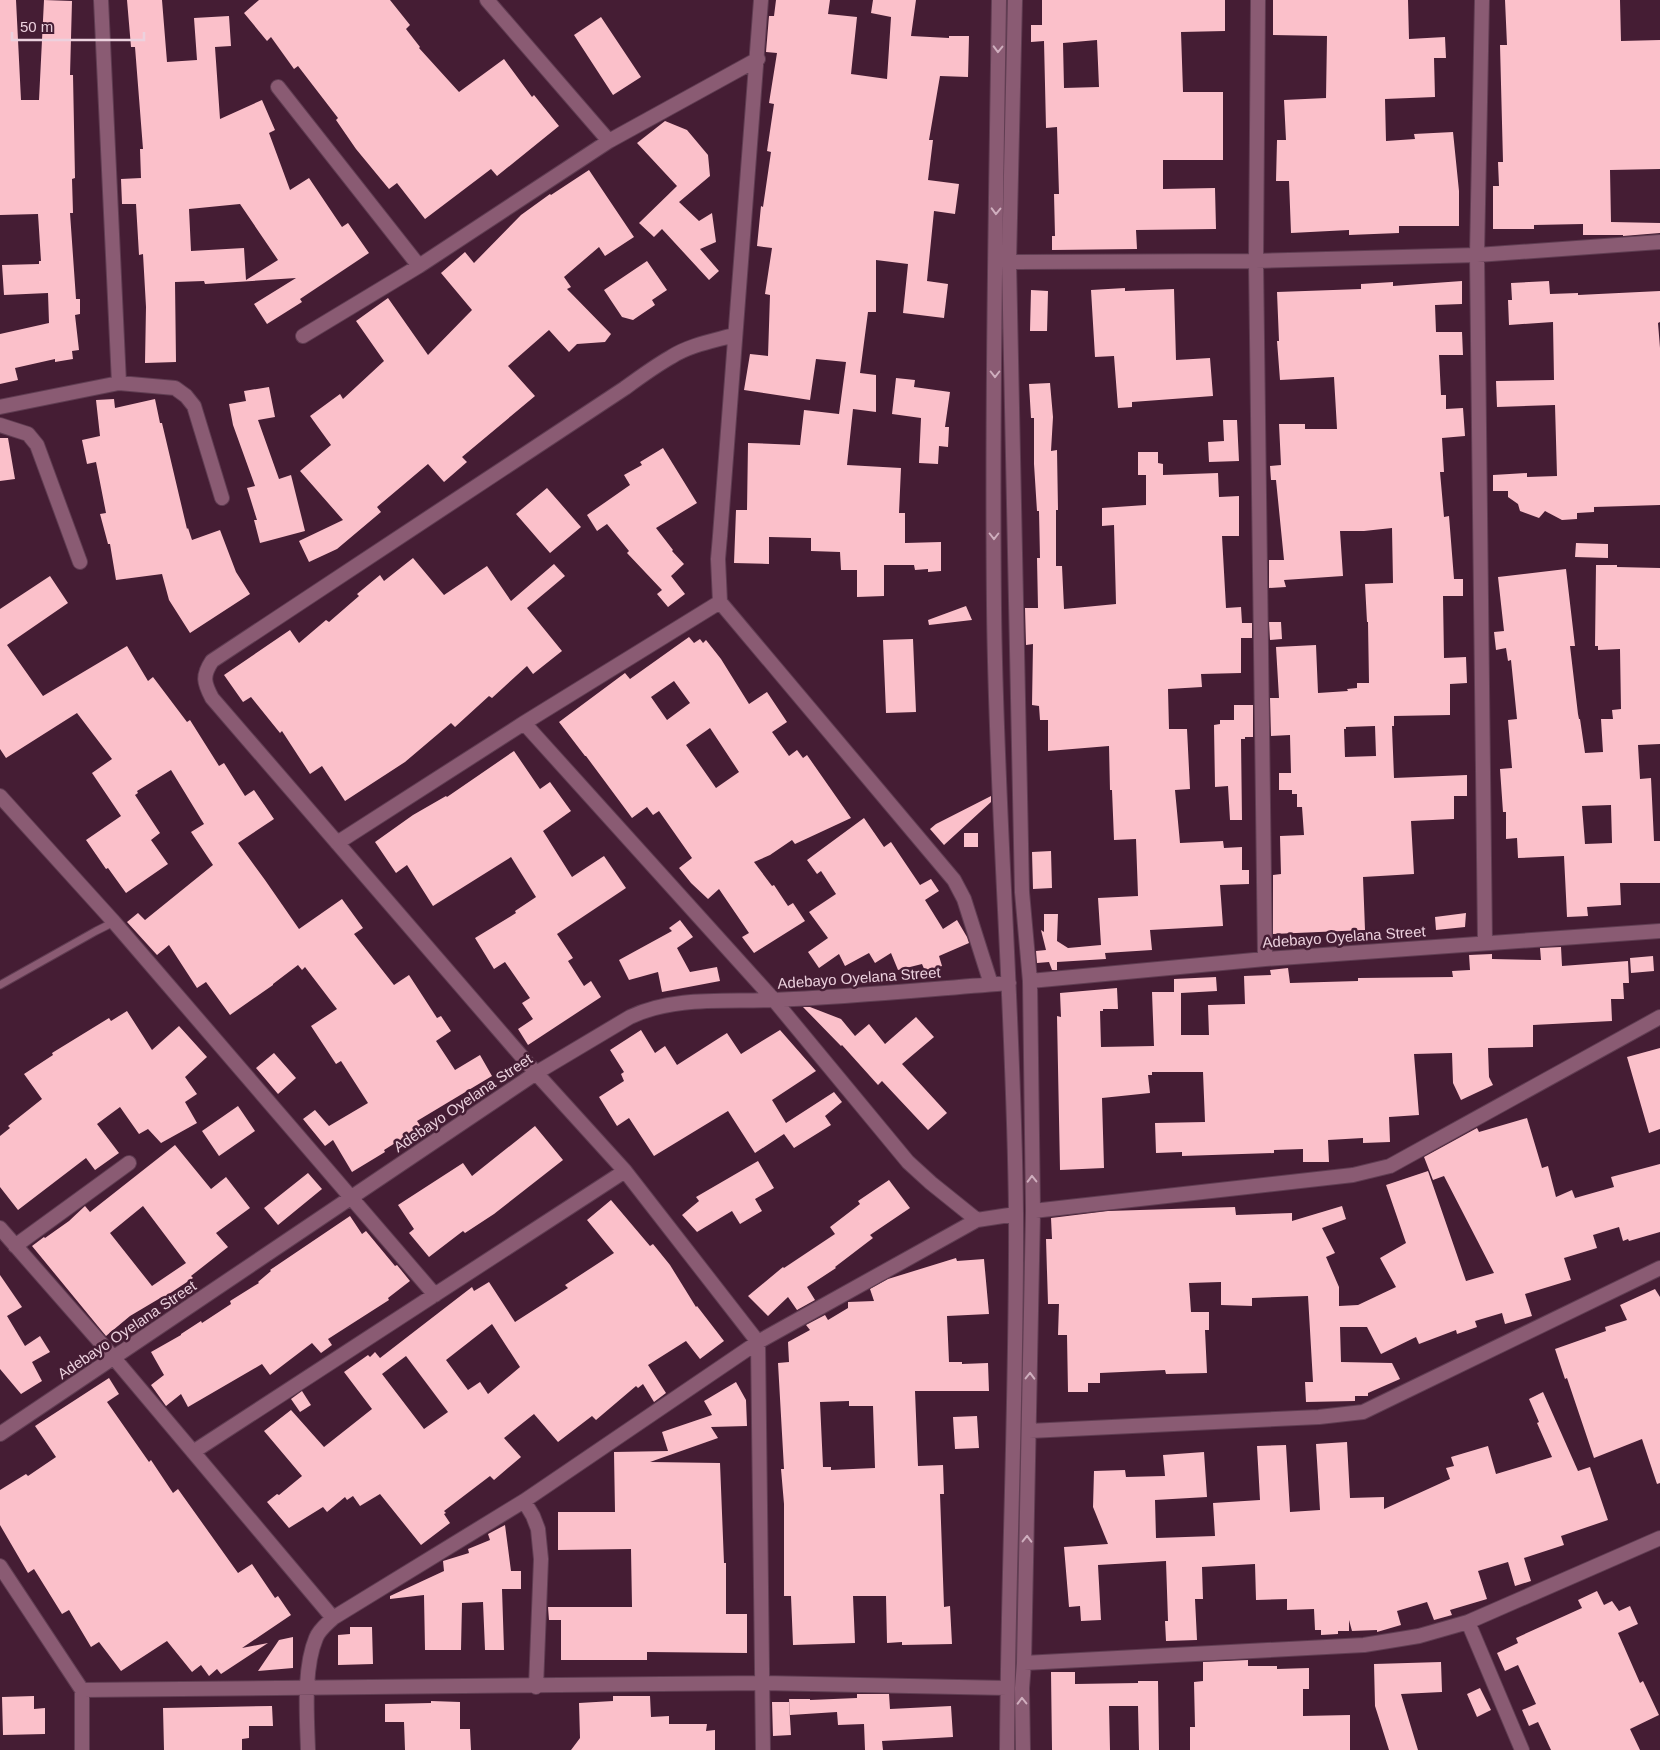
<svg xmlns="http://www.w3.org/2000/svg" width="1660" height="1750" font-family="Helvetica,sans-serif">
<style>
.building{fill:#fbc0ca;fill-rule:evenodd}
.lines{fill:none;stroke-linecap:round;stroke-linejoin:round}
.lane-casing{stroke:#603d52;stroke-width:9}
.street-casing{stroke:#603d52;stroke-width:16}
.lane{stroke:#8a5b73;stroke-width:7}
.street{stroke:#8a5b73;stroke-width:14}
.oneway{stroke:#cfaebe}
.labels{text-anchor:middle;stroke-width:5;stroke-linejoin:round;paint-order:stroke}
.street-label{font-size:15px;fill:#ecd1de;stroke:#451d34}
</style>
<rect width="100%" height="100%" fill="#451d34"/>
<path class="building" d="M0 0H16L21 100H39L44 0 72 1 70 75H73L75 178 72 179 73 213H70L76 299H80V314L75 315 79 350 72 351 73 359 55 362V359L15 368 18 380 0 384V334L49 323 48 293 4 295 2 265 39 264V261H41L38 214 0 215Z
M127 0H162L167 62 197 60 194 18 229 16 231 46 215 47 220 119 262 100 275 130 269 133 290 190 309 178 342 227 348 223 369 253 300 299 302 302 267 324 254 304 296 278 205 284 204 281 175 282 176 362 145 363 146 307 143 254 139 255 136 204H122L121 179 141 178 140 149H143L135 47H131ZM240 204 278 260 246 280 244 248 191 251 189 209Z
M259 0H390L410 25 406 29 420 47 419 48 459 92 504 59 532 97 534 95 559 126 497 176 491 169 425 219 397 183 389 189 356 149 336 120 338 118 298 66 294 69 271 37 267 41 244 13Z
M776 0H830L828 14 857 17 851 74 887 79 891 17 871 13 873 0H916L911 36 949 38V36H969L968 77 940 76 929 140H933L928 180 959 184 955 214 934 211 927 281 948 284 944 318 903 313 908 264 876 260V312H868L860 373 876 375V412L853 409 847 465 901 468 899 513H905V543L941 542V571L928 572V569L915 570 914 565H884V596L857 597V570H841L840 552 811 551V538L769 537V564L734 563 736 510H747L748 443 800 445 804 410 839 414 846 362 816 359 810 400 744 390 750 354 768 356 770 295 765 294 772 248 757 246 761 206 763 207 771 152 767 151 774 104 769 103 777 53 766 52 769 16H774Z
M1042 0H1225V31L1181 32 1183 92H1223V160H1163V189L1215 188 1216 229 1136 230 1137 249 1052 250V236H1055L1054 194H1059L1057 127 1046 128 1044 41 1031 42V25H1042ZM1097 40 1099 87 1064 88 1063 43Z
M1273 0H1408L1409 39 1445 37 1446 58H1434L1435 97 1385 99 1386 141 1415 139 1414 134 1453 132 1459 191V226H1399V233L1349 235V230L1291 233 1289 181H1276L1277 140H1286L1284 100 1326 98 1327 36 1273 35Z
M1505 0H1620L1621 41 1660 40V169L1610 170 1611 222 1660 223V233L1623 236V235H1583V224L1534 225V229H1493V186H1499L1498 162H1503L1500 45H1507Z
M601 17 641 77 613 95 574 35Z
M665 121 687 130 708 155 710 176 679 202 699 221 712 213 716 242 700 249 719 271 709 280 662 229 654 237 639 223 677 186 637 143Z
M589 170 634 237 605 256 599 247 564 277 571 287 567 289 611 334 605 342 577 344 569 352 549 330 508 366 535 396 462 457 467 462 444 482 428 464 377 507 381 512 337 549 309 562 299 541 343 520 300 471 331 445 310 416 340 394 343 399 384 361 356 321 388 298 428 355 472 310 441 273 465 252 474 263 521 215 550 194 551 195Z
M647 261 667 290 652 300 655 305 633 320 622 317 604 290Z
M1462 281V304L1435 305 1436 332H1462L1463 355H1439L1441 395H1446V409L1463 408 1465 436 1442 438 1444 472H1440L1444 517 1449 516 1454 579H1463V596H1443L1444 658 1466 657 1467 683 1450 684V715L1394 716V726H1392L1394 778 1467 775V796H1454V819L1411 821 1414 874 1363 877 1365 930 1273 934V875L1281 874 1280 836 1304 835 1302 807H1297V794H1292V790H1279V773H1291L1290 735 1271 736 1270 698H1279L1276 647 1316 645 1318 693 1348 691 1347 689 1357 688V683H1369L1368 622H1367L1365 584 1393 583 1392 528 1364 531H1340L1343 576 1284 580 1286 587 1269 588V560H1284L1276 480H1271L1270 466 1281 465 1279 424H1305V429H1337L1334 377 1280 380 1277 341H1279L1277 292 1361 289V284L1393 282V286ZM1375 726 1376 756 1345 757 1344 729H1346V727Z
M1549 281 1550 294 1578 293V295L1660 291V322L1658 323 1660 348V505L1594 507V512L1577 513V519L1562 520 1545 511 1539 518 1520 511 1518 504 1508 497V491H1493V475L1527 473V477L1557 476 1555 405 1497 407 1496 381 1554 380 1553 322 1509 325 1508 300H1512L1511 283Z
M1125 288V291L1174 289 1176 360 1210 358 1213 396 1132 402V407L1118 408 1114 356 1095 357 1091 290Z
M1031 290 1048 291 1047 331H1030Z
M896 378 915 380 914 387 950 392 945 427H949L948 447 939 446 938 464 919 463 921 418 892 414Z
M1050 383 1053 417 1051 451 1057 450 1058 510H1056V566H1062L1064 609 1116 604 1114 525 1102 526V508L1146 505V475H1138V452H1158V463L1163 464V475L1218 473 1219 497 1239 496V536H1222L1226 608 1241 607 1242 623H1252V638H1241V673L1201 674 1202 687 1168 689 1169 729H1187L1190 789 1175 790 1180 843 1223 841 1224 848 1242 847V870H1249V884L1220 885 1223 926 1150 930 1152 950 1105 953 1106 959 1057 962V970H1052L1049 962 1037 963 1036 951 1046 950 1041 930 1044 932V914H1058L1057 941 1068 948 1101 945 1098 898 1138 896 1136 839 1114 840 1112 790H1110L1109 746 1048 751V720H1040L1039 706 1032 705 1033 644 1026 645 1025 608H1038L1037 558H1040L1039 511H1037L1034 464V418H1031L1029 384Z
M269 387 275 417 258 420 279 479 291 475 305 531 260 543 254 520H257L247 488 255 486 233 425 229 404 246 401 244 391Z
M114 399 115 408 155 399 160 423H162L187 529 188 528 192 540 220 530 236 572 250 594 190 633 169 600 162 574 116 580 110 544H108L100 514 106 513 96 462 87 464 82 440 100 436 96 400Z
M1223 420H1237L1239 461 1209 462 1208 442 1224 441Z
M0 438H8L15 479 0 481Z
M663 448 697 503 656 528 673 550 672 551 684 564 671 576 685 594 668 607 657 594 662 590 627 553 629 551 607 524 597 531 587 515 630 485 624 475 642 465 640 462Z
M547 488 581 527 550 553 516 514Z
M1576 543 1608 544V558L1575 557Z
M413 558 444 595 487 566 511 601 554 564 565 576 527 608 562 651 533 674 527 666 492 698 489 696 455 727 451 723 405 762 345 801 322 766 310 774 282 731 280 733 251 697 243 702 224 675 290 630 299 643 326 620 329 622 359 596 357 594 380 575 384 581Z
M1596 565H1617V567L1660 568V744L1638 745 1640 779 1651 778 1654 841H1660V883H1620L1621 905 1587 907 1588 916 1567 917 1564 856 1518 858 1517 838 1506 839V812H1503L1500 769 1512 768 1508 720 1517 719 1511 660 1508 661 1506 648 1496 650 1494 632 1504 631 1498 577 1566 569 1575 646H1570L1578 714 1579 719H1580L1585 753 1603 752 1601 719H1613L1612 710 1621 709 1620 649 1598 650V646H1595ZM1611 805 1612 843 1585 844 1582 806Z
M50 576 68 603 7 645 43 696 127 646 148 681 153 677 187 722 190 720 219 766 224 763 245 796 254 790 274 819 238 843 265 880 299 929 342 899 363 928 354 934 394 985 409 975 437 1018 441 1016 451 1031 436 1041 455 1070 480 1055 492 1076 417 1121 421 1127 384 1150 385 1152 352 1172 333 1140 325 1146 303 1119 315 1110 329 1126 368 1103 341 1061 336 1064 311 1026 337 1009 305 967 302 970 298 965 273 984V985L230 1015 206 982 197 988 169 945 157 955 127 922 138 913 145 920 213 865 191 832 204 824 171 770 137 791 138 793 135 795 160 833 151 840 168 864 126 893 108 868 106 869 86 840 121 816 92 773 112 759 77 713 6 758 0 749V609Z
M966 606 972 620 929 625 928 620Z
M1269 622H1281L1282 639 1270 640Z
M689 637 694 643 700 639 703 643 706 640 721 659 749 704 767 692 787 722 772 732 789 756 797 750 803 758 807 755 851 818 795 844 792 840 770 855 754 862 772 886 774 885 788 906 793 903 805 921 754 953 742 937 749 933 719 889 708 899 691 883 679 868 692 858 659 811 653 815 647 807 632 818 586 756H585L559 722 625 673 630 679ZM674 681 690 703 667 720 651 697ZM710 728 739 772 716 788 686 745Z
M913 639 916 712 886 713 883 640Z
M1234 705H1253V737H1245V739H1241L1242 820H1230L1228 786 1215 787 1214 725 1220 724V720H1234Z
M514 751 540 789 550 782 571 811 543 831 572 877 604 856 626 888 557 934 573 958 568 961 584 986 591 981 601 997 528 1045 518 1029 533 1019 522 1003 530 998 505 962 494 969 475 938 516 913 515 911 536 897 511 857 433 906 407 865 396 873 375 842 413 815 446 796 447 797Z
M991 796V802L944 845 930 829 936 824Z
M864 818 884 847 891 842 920 885 931 879 939 891 925 900 943 929 957 920 967 937 969 943 939 956 942 966 925 971 922 964 898 970 891 953 875 963 869 953 845 966 839 954 819 968 808 952 828 938 809 912 836 894 821 871 817 874 807 860Z
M964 833H978V847H964Z
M1051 851 1052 888 1033 889 1032 852Z
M1466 913 1465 927 1436 930 1435 917Z
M680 920 693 937 677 948 690 972 717 967 720 981 662 992 658 972 629 980 619 960 672 931 669 928Z
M1561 947 1562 966 1628 961 1629 983H1623L1624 999H1611L1612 1021 1533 1025V1047L1488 1048 1489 1077 1493 1085 1461 1100 1453 1083 1452 1053 1414 1054 1419 1115 1389 1117 1390 1142 1363 1143V1138L1328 1140 1329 1162H1303V1149L1274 1150V1153L1182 1156V1152L1156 1153 1155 1123 1205 1122 1203 1072H1152V1075H1148L1150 1093 1102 1098 1104 1168 1060 1170 1057 1016 1061 1017 1060 993 1117 988 1118 1009H1103V1011H1100L1101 1047 1154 1046 1152 992H1174V979L1216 977 1217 991 1181 993V1035H1209L1208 1005 1245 1004 1244 976 1271 975 1270 970 1288 968 1290 983 1358 981V978L1453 977 1452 971 1470 970 1469 955 1492 954V959L1541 960 1540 948Z
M1653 956 1654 971 1631 973 1630 958Z
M803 1007H810L841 1019 855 1036 869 1024 885 1044 916 1017 934 1037 902 1064 947 1113 928 1130 882 1081 878 1085 842 1045 841 1046Z
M127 1011 152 1050 179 1026 207 1057 185 1077 197 1094 185 1102 197 1123 161 1143 148 1129 139 1134 120 1107 97 1124 119 1153 95 1170 86 1158 18 1210 0 1187V1136L10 1128 8 1126 42 1099 24 1074 53 1055 52 1053 109 1018 111 1021Z
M641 1030 655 1053 665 1046 677 1065 727 1033 741 1054 780 1030 816 1071 772 1100 786 1123 834 1092 842 1102 825 1116 831 1125 794 1148 784 1134 755 1153 728 1111 654 1156 629 1118 617 1126 599 1097 624 1081 621 1074 624 1072 610 1050Z
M1660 1048V1129L1649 1133 1627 1057Z
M274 1053 296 1078 278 1094 256 1068Z
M238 1106 255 1131 219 1156 202 1131Z
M1527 1118 1542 1168 1548 1166 1556 1197 1572 1190 1575 1198 1614 1187 1611 1177 1660 1164V1232L1629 1241 1628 1239 1623 1241 1619 1227 1593 1235 1597 1248 1564 1258 1571 1280 1525 1294 1532 1316 1505 1324 1502 1313 1475 1321 1477 1327 1457 1334 1456 1330 1419 1344 1416 1337 1381 1354 1367 1327H1340L1341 1362 1392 1363 1400 1379 1368 1393V1396H1355V1401L1306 1402 1305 1382H1313L1308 1296 1252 1298V1306L1221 1305V1282L1189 1283 1191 1312H1209V1330H1205L1207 1373 1166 1374 1165 1370 1100 1373V1383H1088V1392H1068L1067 1335H1058L1059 1304H1048L1046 1239H1052L1051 1218 1108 1211 1235 1207 1236 1215 1292 1213V1221L1342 1206 1346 1219 1322 1228 1335 1253 1326 1257 1339 1287V1306L1358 1305 1396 1287 1380 1258 1406 1243 1386 1185 1428 1171 1466 1281 1494 1273 1444 1176 1433 1180 1424 1157 1477 1128 1479 1132Z
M535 1126 563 1160 494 1214 465 1233 463 1231 429 1257 409 1233 414 1229 398 1205 463 1163 472 1176Z
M175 1145 211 1189 226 1177 250 1208 216 1233 228 1247 191 1276 193 1278 163 1298 162 1297 130 1316 106 1336 32 1246 44 1237 45 1238 69 1221 85 1206 90 1212ZM143 1206 186 1263 152 1286 110 1233Z
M758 1161 774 1188 755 1199 762 1211 740 1224 732 1211 697 1232 682 1215 699 1201 696 1197Z
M308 1173 322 1189 278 1225 264 1208Z
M889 1180 910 1208 870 1235 873 1238 835 1267 836 1268 807 1287 815 1300 797 1310 788 1297 768 1316 748 1296 783 1267 784 1268 835 1234 830 1227 860 1204 858 1201Z
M611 1200 650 1246 653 1244 670 1265 696 1307 697 1306 724 1341 700 1359 686 1341 648 1365 666 1393 654 1402 643 1384 638 1388 636 1386 596 1420 592 1416 558 1442 534 1414 504 1438 521 1457 494 1480 490 1476 444 1511 446 1513 444 1514 450 1523 421 1545 380 1494 360 1506 353 1496 347 1500 345 1497 327 1512 323 1507 289 1528 267 1502 277 1494 279 1495 302 1476 264 1431 291 1410 324 1447 372 1409 344 1372 368 1355 370 1357 375 1352 380 1358 472 1287 474 1291 489 1282 515 1322 568 1288 565 1285 614 1253 587 1220ZM492 1324 520 1367 488 1394 480 1382 468 1390 446 1360ZM406 1356 448 1412 424 1429 382 1374Z
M350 1216 362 1234 366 1231 395 1266 397 1265 410 1281 388 1298 389 1300 328 1339 332 1345 321 1353 312 1343 270 1375 262 1364 188 1407 181 1394 166 1406 151 1385 164 1375 151 1352 181 1335V1334L201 1321 202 1323 231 1304 230 1301 259 1283 258 1282 271 1271 270 1270Z
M956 1258 957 1261 984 1259 989 1314 947 1316 949 1362H962V1364L988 1363 989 1391H915L918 1466 943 1465 944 1494H940L944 1607 950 1606 952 1644 902 1645V1642L887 1643 886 1596H853L855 1643 793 1645 791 1596H784V1504L781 1469H784L778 1363 789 1362 788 1342 810 1330 806 1325 825 1315 828 1320 848 1308V1302L874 1301 870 1289 888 1279ZM849 1401V1406H873L875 1468 831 1470V1467H823L820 1402Z
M0 1275 22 1307 7 1316 25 1346 40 1336 50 1352 32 1362 42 1381 21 1394 0 1369Z
M1655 1289 1660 1297V1483L1657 1484 1642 1439 1594 1458 1567 1378 1565 1379 1555 1349 1606 1331 1605 1327 1627 1320 1620 1305Z
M109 1378 119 1394 107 1402 149 1462 151 1460 173 1493 178 1489 238 1573 252 1564 275 1598 278 1596 291 1615 242 1648 268 1643 221 1674 217 1669 209 1676 201 1665 192 1672 167 1641 121 1671 99 1642 91 1647 69 1610 62 1614 34 1569 28 1573 0 1525V1490L26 1474 28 1476 56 1457 35 1426Z
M736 1382 746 1400 747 1426 711 1427 718 1438 650 1462 720 1463 724 1563H726V1614H747V1653L647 1652V1660H561V1620H549L548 1607H632L631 1549 558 1550V1512H615L614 1452 668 1451 662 1432 712 1415 704 1401Z
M302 1391 311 1405 300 1412 291 1399Z
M1543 1392 1578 1471 1590 1467 1608 1520 1561 1536 1564 1545 1524 1558 1531 1581 1515 1586 1508 1562 1478 1571 1487 1599 1450 1610 1452 1615 1434 1620 1427 1602 1397 1611 1401 1625 1377 1632V1630L1352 1631 1349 1620V1631H1338V1634L1321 1635V1630H1315L1314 1609 1287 1610V1599L1256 1600 1255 1564 1202 1567 1203 1599H1195L1197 1640 1166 1641 1165 1621H1168L1166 1561 1098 1565 1101 1620 1081 1621 1080 1606 1069 1607 1064 1547 1108 1544 1093 1507 1094 1471 1125 1470 1126 1477 1165 1476 1163 1455 1204 1452 1207 1497 1155 1500 1156 1538 1215 1536 1213 1503 1260 1500 1257 1446 1286 1445 1290 1512 1320 1510 1316 1444 1347 1442 1350 1498 1384 1497V1509L1450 1479 1446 1468 1454 1466 1451 1457 1488 1446 1496 1474 1552 1457 1537 1423 1539 1422 1529 1399Z
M977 1416 979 1448 955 1449 953 1417Z
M505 1525 511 1571H521V1589H502L504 1650H485L483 1602 462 1603 461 1650H425L424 1595 390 1599V1596L444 1571 443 1561 469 1553 468 1549 490 1540 488 1534Z
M1597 1591 1604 1605 1612 1601 1619 1611 1630 1606 1638 1624 1618 1633 1640 1683 1643 1681 1659 1715 1630 1729 1640 1750H1551L1538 1722 1529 1726 1522 1710 1536 1704 1518 1665 1505 1671 1497 1653 1518 1643 1516 1638 1582 1608 1578 1600Z
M350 1627H372L373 1664 338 1665V1635L350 1634Z
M293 1637V1668L258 1671 279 1640Z
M1248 1660V1666H1277V1669L1309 1668V1689H1303V1716L1350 1715V1750H1190V1727H1195L1194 1682 1203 1681V1662Z
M1441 1662 1442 1692 1401 1694 1418 1750H1389L1375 1706 1374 1664Z
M1051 1672H1075V1684L1138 1683V1681H1158L1159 1750H1139L1138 1706H1109L1110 1750H1052Z
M1480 1688 1491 1710 1477 1717 1467 1694Z
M857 1694H889L890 1709 951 1706 953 1737 882 1741 883 1750H865L864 1724 838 1725 837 1712 790 1715 789 1699H810V1700L857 1698Z
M34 1696V1709L45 1708V1734L3 1735 2 1697Z
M613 1696H650L651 1717 669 1716V1724H707L706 1731 715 1730V1750H571L580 1738 579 1703 613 1701Z
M431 1701 460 1702V1729H470L471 1750H405L404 1722H385V1704L431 1703Z
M772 1702H789L791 1735 773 1736Z
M272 1706 273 1726H249V1738L242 1739V1750H164L163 1708Z"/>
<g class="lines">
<g class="lane-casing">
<path id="lane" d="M0 985 96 931 114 922"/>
</g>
<g class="street-casing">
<path id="street" d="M487 0 609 141
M761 0 720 536 718 559 720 602 954 880 964 899 991 984
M999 0C996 202 992 405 994 607 996 809 1014 1011 1016 1213 1017 1392 1008 1571 1007 1750
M1015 0 1009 262 1022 892 1030 981 1033 1211 1024 1663 1022 1688 1023 1750
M1258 0 1256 261 1265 959
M1482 0 1477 255 1485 943
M278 87 419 266
M1009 262 1256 261 1477 255 1660 242
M734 335C713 341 690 345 671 357 655 366 640 377 625 388L212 661C202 676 204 683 212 698L536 1073 625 1171 758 1342 763 1750
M303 336 419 266 609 141 758 59
M119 383 175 388 186 396 194 406 222 498
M0 407 119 383 101 0
M0 425 28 434 37 445 80 562
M524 723 774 1000 908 1162 931 1183 977 1220
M0 796 114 922 435 1295
M337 843 524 723 720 602
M1030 981 1265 959 1660 931
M1033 1211 1353 1175 1390 1166 1660 1017
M0 1228 114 1358 333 1618
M15 1246 129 1163
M1029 1431 1319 1417 1363 1412 1660 1268
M0 1434 536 1073 630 1017C674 996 725 1002 773 1000 852 997 931 989 1009 983
M193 1452 625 1171
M524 1501 533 1516 538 1529 541 1559 536 1687
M0 1566 82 1690V1750
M1468 1622 1522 1750
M1024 1663 1364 1645 1419 1636 1468 1622 1660 1538
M82 1690 763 1683 1007 1688
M308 1750C307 1717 303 1669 316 1638 319 1630 327 1624 333 1618L524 1501 758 1342 977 1220 1016 1214"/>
</g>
<use href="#lane" class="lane"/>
<use href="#street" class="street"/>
</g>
<defs><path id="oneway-chevron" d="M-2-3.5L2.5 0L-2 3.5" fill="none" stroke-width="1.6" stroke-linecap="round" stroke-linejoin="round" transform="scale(1.25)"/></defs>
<g class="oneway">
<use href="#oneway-chevron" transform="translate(998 49) rotate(91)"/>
<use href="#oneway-chevron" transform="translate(996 211) rotate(91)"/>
<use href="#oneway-chevron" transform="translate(995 374) rotate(90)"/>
<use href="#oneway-chevron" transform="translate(994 536) rotate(90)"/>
<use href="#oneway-chevron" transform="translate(1032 1179) rotate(-91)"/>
<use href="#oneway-chevron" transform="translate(1030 1376) rotate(-89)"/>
<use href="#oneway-chevron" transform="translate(1027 1539) rotate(-89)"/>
<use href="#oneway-chevron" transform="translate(1022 1701) rotate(-91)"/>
</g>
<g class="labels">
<g class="street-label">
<text transform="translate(1344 937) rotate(-4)" y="5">Adebayo Oyelana Street</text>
<text transform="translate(859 978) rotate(-4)" y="5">Adebayo Oyelana Street</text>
<text transform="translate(463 1103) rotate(-34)" y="5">Adebayo Oyelana Street</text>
<text transform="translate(127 1330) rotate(-34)" y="5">Adebayo Oyelana Street</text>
</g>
</g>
<path d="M12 32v8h132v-8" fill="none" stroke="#ecd1de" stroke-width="2.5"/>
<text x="20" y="32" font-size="15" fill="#ecd1de" stroke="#451d34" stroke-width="4" paint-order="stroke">50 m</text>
</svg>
